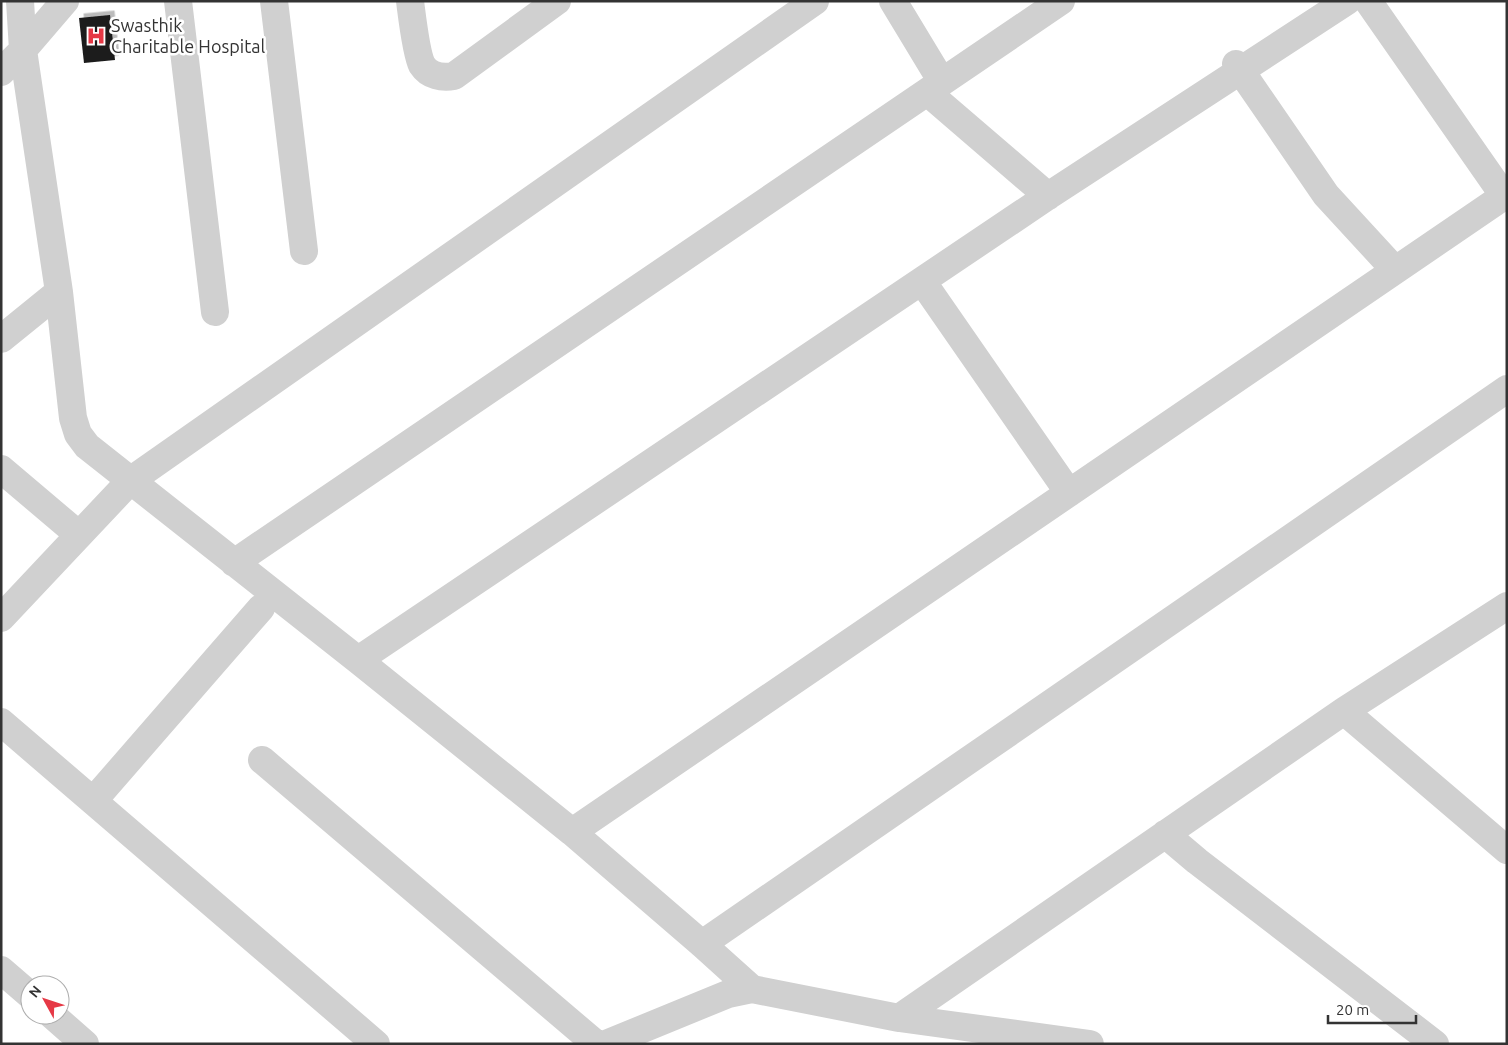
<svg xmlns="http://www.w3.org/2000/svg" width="1508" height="1045" font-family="Ubuntu,sans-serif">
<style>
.building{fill:#1a1a1a;filter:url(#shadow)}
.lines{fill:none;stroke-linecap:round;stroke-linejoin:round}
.minor{stroke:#d0d0d0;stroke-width:28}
.labels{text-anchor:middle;stroke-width:5;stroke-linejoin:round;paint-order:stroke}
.poi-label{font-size:18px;fill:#333;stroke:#fff;text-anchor:start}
</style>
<defs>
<filter id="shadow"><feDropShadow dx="4.5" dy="-4.5" stdDeviation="0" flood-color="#0004"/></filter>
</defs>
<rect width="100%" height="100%" fill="#fff"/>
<path class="building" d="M110 15 115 60 84 63 79 18Z"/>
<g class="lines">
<path class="minor" d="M20 1 23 50 59 292 73 418 78 434 87 446 358 660 572 832 702 944 752 989
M178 1 215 312
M274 1 304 251
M410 1C412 16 416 53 422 65 429 76 442 78 454 76L557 1
M893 1 942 82
M1368 1 1504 196
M1236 64 1326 195 1395 270
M1 72 23 50 65 1
M927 92 1048 196
M922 281 1069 493
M1 339 59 292
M1 469 79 535
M234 563 1061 1
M1 618 130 481 815 1
M358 660 1048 196 1347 1
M1344 711 1507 850
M1 722 376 1044
M262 760 596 1044
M93 801 261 608
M572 832 1507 194
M1165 834 1197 861 1435 1044
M702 944 1507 389
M1 970 30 995
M52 1015 85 1044
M899 1018 1344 711 1507 606
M606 1044 728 994 752 989 899 1018 1090 1044"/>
</g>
<defs>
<g id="hospital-bare" transform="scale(1.5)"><path d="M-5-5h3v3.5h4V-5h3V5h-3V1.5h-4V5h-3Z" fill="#e63946" stroke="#fff" stroke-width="2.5" paint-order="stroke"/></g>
</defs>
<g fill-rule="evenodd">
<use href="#hospital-bare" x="96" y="36"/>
</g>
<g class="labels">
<g class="poi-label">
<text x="111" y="32">Swasthik<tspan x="111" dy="21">Charitable Hospital</tspan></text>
</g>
</g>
<rect width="1508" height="1045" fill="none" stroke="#333333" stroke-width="5"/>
<g transform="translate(45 1000) rotate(310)"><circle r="24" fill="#ffffff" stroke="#adadad"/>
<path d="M0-4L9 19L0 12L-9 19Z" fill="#e63946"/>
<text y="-8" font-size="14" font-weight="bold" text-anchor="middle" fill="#333333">N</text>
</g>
<path d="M1328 1015v8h88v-8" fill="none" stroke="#333333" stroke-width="2.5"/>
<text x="1336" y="1015" font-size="15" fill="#333333" stroke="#ffffff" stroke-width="4" paint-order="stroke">20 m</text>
</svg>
